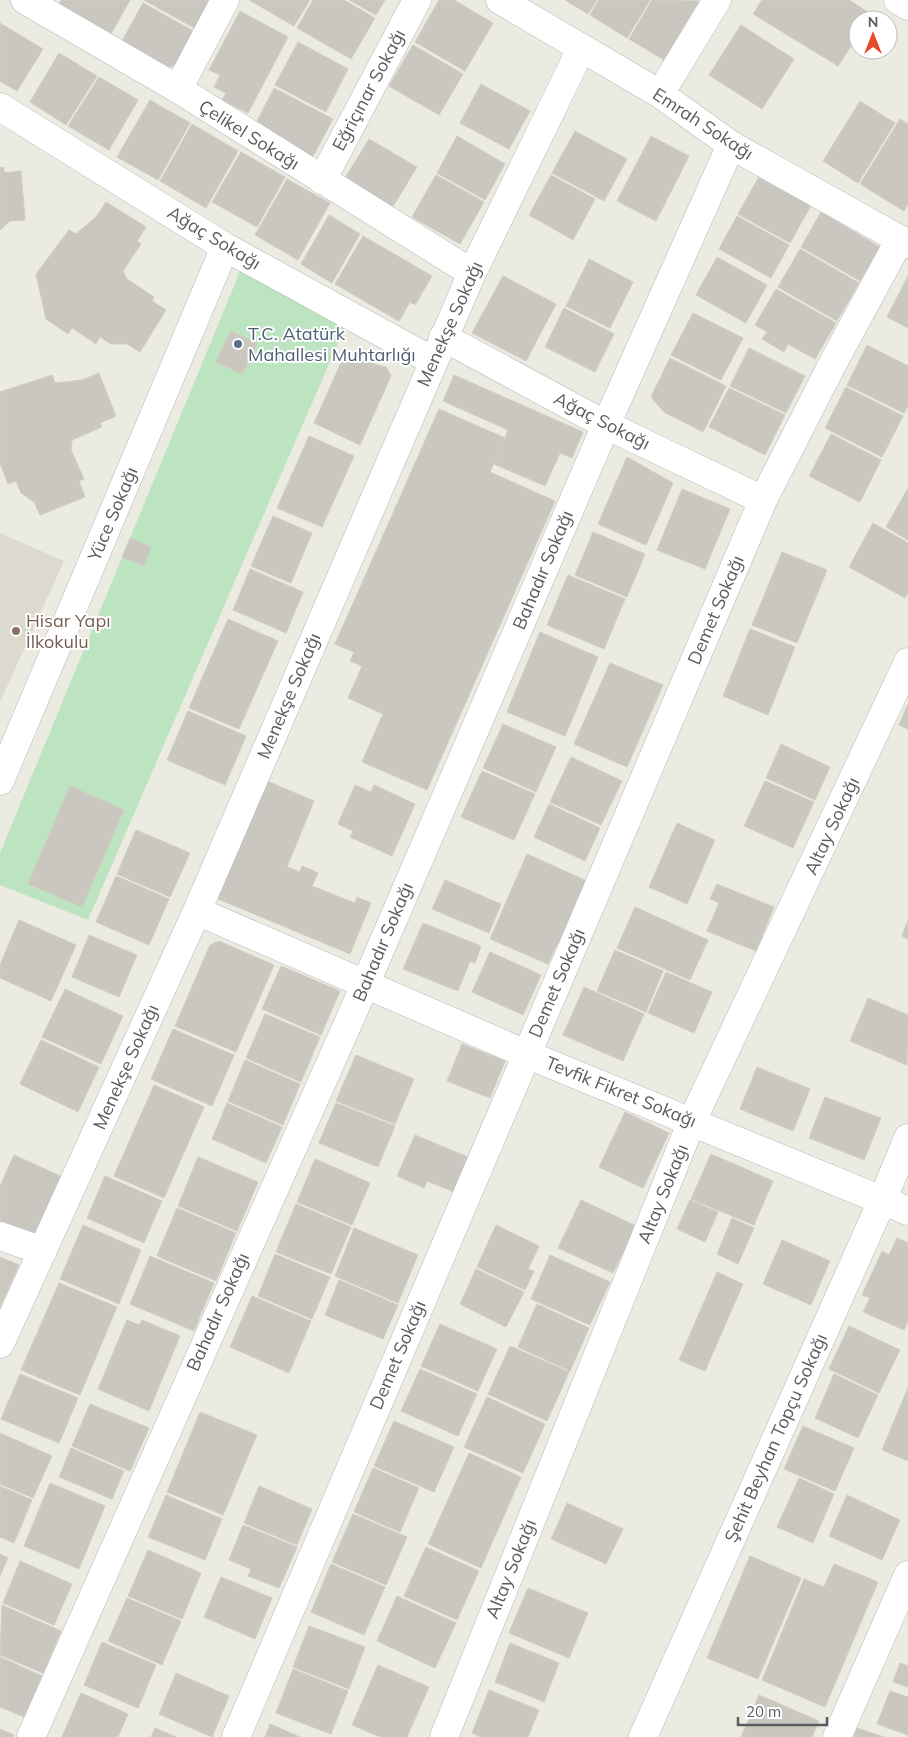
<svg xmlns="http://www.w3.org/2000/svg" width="908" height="1737" font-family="Mulish,sans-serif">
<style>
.education{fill:#dcdacf}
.green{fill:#bde4c0}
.building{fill:#c9c7c0;stroke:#d1cdbf}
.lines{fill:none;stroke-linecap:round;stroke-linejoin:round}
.minor-casing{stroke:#b6b8bd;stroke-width:29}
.minor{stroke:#fff;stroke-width:28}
.service-dot{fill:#5c6f8a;stroke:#fff;stroke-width:2}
.education-dot{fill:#8d6e63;stroke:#fff;stroke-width:2}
.labels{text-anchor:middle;stroke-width:4;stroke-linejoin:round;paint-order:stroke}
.street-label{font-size:18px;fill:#595c62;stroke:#fff}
.service-label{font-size:18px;fill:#4e5e75;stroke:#fff;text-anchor:start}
.education-label{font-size:18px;fill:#785e54;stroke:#fff;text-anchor:start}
</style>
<rect width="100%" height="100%" fill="#ecebe1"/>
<path class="education" d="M0 533 64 561 0 702Z"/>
<path class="green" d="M241 269 345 327 88 920 0 885V853Z"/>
<path class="building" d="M61 0H130L111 34 59 4Z
M144 0H213L196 29Z
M249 0H310L294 26Z
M313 0H344L375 18 351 59 297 28Z
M349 0H385L376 15Z
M439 0H454L493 23 465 71 415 42Z
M565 0H597L588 14Z
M599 0H650L627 38 590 15Z
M652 0 699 1 664 60 629 39Z
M762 0H849L871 14 867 20H858V35L838 66 753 14Z
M143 3 195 32 183 64 169 67 122 41Z
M240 11 288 37 248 113 222 100 226 93 214 87 220 75 209 70Z
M0 23 43 49 17 91 0 81Z
M741 25 794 59 762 109 709 75Z
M298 42 348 69 326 112 275 85Z
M413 45 463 74 439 115 389 86Z
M59 53 97 76 66 125 30 102Z
M99 77 138 100 109 150 68 126Z
M481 84 530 111 509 149 460 123Z
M274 88 333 119 312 158 254 127Z
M150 100 190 123 158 180 117 157Z
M860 101 895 123 858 183 823 161Z
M900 119 908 124V204L904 211 860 184Z
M192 124 238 151 206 208 160 181Z
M575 131 627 159 604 201 552 173Z
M457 136 505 164 485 200 437 173Z
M651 136 689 156 656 221 617 201Z
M369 139 417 167 392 208 344 180Z
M241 152 285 177 257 227 212 202Z
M4 167V173L21 171 25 220 10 221 0 230V168Z
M761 173 813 202 790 243 738 214Z
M436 175 484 202 460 244 412 217Z
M551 175 595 199 573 240 529 215Z
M287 179 330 203 298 260 255 235Z
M106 202 146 227 137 241 141 244 123 271 127 279 154 297 152 301 166 310 140 352 127 344H111L100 337 96 344 72 328 68 334 46 319 36 274 69 230 76 234 96 217Z
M821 212 880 247 860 281 801 247Z
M329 215 360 234 332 283 301 264Z
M737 216 789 245 771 278 719 249Z
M363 236 432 276 415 305 410 302 399 321 335 284Z
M800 249 859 283 837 321 778 287Z
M717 257 767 285 746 323 696 295Z
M589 259 633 282 610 328 566 306Z
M503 276 556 304 526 361 472 333Z
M908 276V328L887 317Z
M776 289 836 323 815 359 788 344 784 352 762 339 767 332 755 325Z
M564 308 614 334 595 372 545 347Z
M693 313 743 338 721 380 671 355Z
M231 331 257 343 242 374 216 362Z
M867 345 908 366V406L904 413 847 385Z
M749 348 805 376 786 413 730 386Z
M344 356 386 367 391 376 360 445 314 423Z
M670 358 726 386 703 432 664 412 651 397Z
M99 373 116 416 100 423 102 427 72 440 71 450 84 479 79 481 85 497 40 515 34 502 21 493 16 481 8 484 0 463V392L52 375 55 383 82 380Z
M454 375 583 432 572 458 560 453 545 486 494 464 508 430 443 401Z
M846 387 903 416 882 457 825 428Z
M729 388 785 415 765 455 709 427Z
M439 409 505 438 490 472 555 501 427 790 362 762 383 714 348 698 362 666 350 661 354 652 335 644Z
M831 434 881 460 860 502 809 476Z
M309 436 354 456 322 527 277 508Z
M627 457 673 483 646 545 598 524Z
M908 488V540L886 527Z
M682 489 730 509 705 569 657 550Z
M273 516 312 533 291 583 251 566Z
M873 523 908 543V593L905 598 849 567Z
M593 532 645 554 627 597 575 575Z
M130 538 151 547 144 566 122 557Z
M782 552 827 570 797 643 752 625Z
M250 569 303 592 286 633 233 610Z
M568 575 625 599 604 649 547 625Z
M228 619 278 641 239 729 189 708Z
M750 629 795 647 768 715 723 696Z
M540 632 598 657 565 736 507 712Z
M610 663 663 685 627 767 574 744Z
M908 704V729L899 725Z
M188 711 246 736 225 785 167 760Z
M503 724 556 747 536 792 483 768Z
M781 744 830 767 815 800 766 778Z
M571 757 622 781 601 825 550 802Z
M482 771 535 794 514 840 461 817Z
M267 781 314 801 287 867 300 872 302 866 318 873 312 886 355 903 357 897 371 903 350 954 218 899Z
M765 781 814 802 793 848 744 826Z
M355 785 371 792 374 785 415 804 392 856 350 837 353 831 338 824Z
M70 786 124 810 82 907 28 884Z
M549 804 600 828 585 861 534 837Z
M677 823 715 840 687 904 649 887Z
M136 830 190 853 170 897 117 874Z
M527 854 589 882 560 949 556 946 548 964 490 939Z
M116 876 169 899 149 945 96 922Z
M445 880 501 904 489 933 432 909Z
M717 884 774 907 756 951 707 931 719 903 710 899Z
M635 907 708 940 690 980 617 948Z
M19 920 76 945 51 1001 0 978V965Z
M908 920V939L902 936Z
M423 923 481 946 475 963 470 961 458 991 403 969Z
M89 935 137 955 119 997 72 977Z
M219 941 274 965 236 1052 175 1026 210 945Z
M615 950 663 971 646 1012 597 991Z
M490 952 541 975 523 1015 472 992Z
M281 966 340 991 321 1035 262 1009Z
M666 972 712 992 694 1033 648 1013Z
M584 987 644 1014 623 1061 563 1035Z
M65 989 123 1016 101 1064 42 1037Z
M868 998 908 1015 907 1065 850 1041Z
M265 1014 320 1037 301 1082 246 1058Z
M173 1029 234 1055 212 1106 151 1079Z
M41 1040 99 1067 78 1112 20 1084Z
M462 1044 505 1061 490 1098 447 1081Z
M356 1055 414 1079 395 1124 336 1101Z
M245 1060 300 1084 283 1125 228 1101Z
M757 1067 810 1089 793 1131 740 1109Z
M154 1085 204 1107 164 1198 114 1176Z
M825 1097 881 1118 864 1160 809 1138Z
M227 1103 282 1127 266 1163 212 1139Z
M336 1103 395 1126 378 1167 319 1143Z
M625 1112 669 1133 643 1188 599 1167Z
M415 1135 468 1157 454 1192 427 1181 424 1188 397 1176Z
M711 1154 773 1181 754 1225 691 1199Z
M14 1155 65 1178 38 1239 0 1221V1186Z
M198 1157 258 1182 237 1231 178 1206Z
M315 1159 370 1183 352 1225 297 1202Z
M105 1176 162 1201 144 1243 87 1218Z
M581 1200 636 1226 613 1273 558 1248Z
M690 1200 718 1212 705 1242 677 1229Z
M296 1204 351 1227 331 1274 276 1252Z
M177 1208 236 1233 216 1281 157 1256Z
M732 1218 754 1228 738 1264 717 1254Z
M83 1225 141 1250 119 1304 60 1279Z
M496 1225 539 1246 528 1269 534 1271 525 1290 477 1267Z
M354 1228 418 1255 398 1303 335 1276Z
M897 1238 908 1243V1321L904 1330 863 1312 870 1298 862 1295 882 1251 889 1255Z
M782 1240 830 1261 811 1305 763 1284Z
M275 1254 330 1277 312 1319 258 1296Z
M550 1255 610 1282 590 1325 531 1299Z
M150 1256 214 1283 194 1331 130 1304Z
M0 1257 19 1265 0 1307Z
M476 1269 524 1292 506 1327 460 1304Z
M717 1272 743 1284 705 1371 679 1360Z
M339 1280 398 1305 383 1339 325 1315Z
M59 1283 117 1307 80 1395 21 1370Z
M252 1296 311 1321 289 1373 230 1347Z
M537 1304 589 1328 570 1371 518 1347Z
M127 1320 139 1325 142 1320 180 1336 149 1411 98 1389Z
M440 1324 497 1349 478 1391 421 1366Z
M849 1326 900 1350 879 1393 829 1369Z
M510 1346 569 1372 547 1421 488 1394Z
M420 1369 477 1394 458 1436 401 1411Z
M20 1374 78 1398 59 1443 1 1419Z
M834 1374 878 1395 858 1438 815 1418Z
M908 1388V1461L882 1450Z
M487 1397 545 1424 523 1473 464 1447Z
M90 1404 149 1428 130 1471 72 1446Z
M200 1412 257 1435 223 1515 167 1492Z
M394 1421 454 1447 434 1492 374 1466Z
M803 1426 854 1448 835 1491 784 1469Z
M0 1433 52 1456 33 1498 0 1484Z
M71 1448 124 1471 112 1499 59 1477Z
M469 1453 521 1477 481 1568 428 1544Z
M373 1468 419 1488 400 1532 354 1512Z
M799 1478 834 1494 813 1543 777 1527Z
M50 1483 105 1506 79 1569 24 1546Z
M0 1486 32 1500 14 1543 0 1537Z
M259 1486 312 1509 297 1545 244 1523Z
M166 1495 222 1519 205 1560 148 1537Z
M847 1495 900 1520 882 1560 829 1536Z
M567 1503 623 1529 606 1564 551 1539Z
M353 1514 407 1537 386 1585 332 1562Z
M243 1525 297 1547 279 1588 248 1576 251 1569 229 1560Z
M426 1547 479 1571 457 1620 404 1596Z
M148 1550 201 1573 182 1619 128 1596Z
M0 1554 8 1558 0 1576Z
M750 1556 801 1578 758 1679 707 1658Z
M20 1561 72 1584 54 1625 3 1603Z
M331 1564 385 1587 364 1635 311 1612Z
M834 1564 878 1582 825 1707 762 1680 804 1579 824 1587Z
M221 1577 272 1598 255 1639 204 1617Z
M528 1588 588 1613 569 1658 509 1633Z
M397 1596 456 1623 435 1668 377 1641Z
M127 1598 181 1621 162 1665 108 1641Z
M2 1605 61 1631 43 1673 0 1655Z
M309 1626 365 1647 349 1689 293 1667Z
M102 1642 156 1665 138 1708 84 1685Z
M510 1643 559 1663 544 1702 495 1682Z
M0 1657 42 1676 24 1717 0 1707Z
M900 1663 908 1666V1687L893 1682Z
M378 1665 429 1687 407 1737H380L352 1725Z
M293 1669 348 1691 331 1734 276 1713Z
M176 1673 229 1696 212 1737 159 1714Z
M489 1690 539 1710 528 1737H481L472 1733Z
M890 1691 908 1697V1735L877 1724Z
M81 1693 128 1714 118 1737H62Z
M759 1695 819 1721 812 1737H741Z
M270 1724 300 1737H265Z
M155 1728 176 1737H151Z
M857 1728 884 1737H854Z
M0 1729 14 1735 13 1737H0Z"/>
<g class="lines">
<g class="minor-casing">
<path id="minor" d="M25 0 178 89 472 273
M500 0 660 94 731 145 908 244
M898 0 908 6
M178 89 225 0
M660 94 717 0
M0 107 225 247 433 361
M322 180 417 0
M443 337 606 425 763 500
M0 781 225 247
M197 911 526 1054 908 1211
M0 1236 43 1251
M0 1344 197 911 472 273 581 49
M31 1737 365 985 606 425 731 145
M236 1737 763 500 833 363 900 239
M444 1737 692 1121 908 662
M643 1737 882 1201 908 1138
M837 1737 908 1575"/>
</g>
<use href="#minor" class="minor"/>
</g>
<circle class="service-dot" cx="238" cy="344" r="5"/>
<circle class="education-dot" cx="16" cy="631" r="5"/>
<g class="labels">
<g class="street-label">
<text transform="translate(369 90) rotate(-62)" y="6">Eğriçınar Sokağı</text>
<text transform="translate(703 124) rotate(33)" y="6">Emrah Sokağı</text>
<text transform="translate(249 135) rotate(32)" y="6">Çelikel Sokağı</text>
<text transform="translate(214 238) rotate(31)" y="6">Ağaç Sokağı</text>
<text transform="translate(450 324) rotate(-66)" y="6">Menekşe Sokağı</text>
<text transform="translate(602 421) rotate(27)" y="6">Ağaç Sokağı</text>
<text transform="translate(113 514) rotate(-67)" y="6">Yüce Sokağı</text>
<text transform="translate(543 570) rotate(-67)" y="6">Bahadır Sokağı</text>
<text transform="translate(716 610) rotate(-67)" y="6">Demet Sokağı</text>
<text transform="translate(289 696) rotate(-67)" y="6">Menekşe Sokağı</text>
<text transform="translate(832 826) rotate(-65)" y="6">Altay Sokağı</text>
<text transform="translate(383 942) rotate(-67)" y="6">Bahadır Sokağı</text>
<text transform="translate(557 983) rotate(-67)" y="6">Demet Sokağı</text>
<text transform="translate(126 1067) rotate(-66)" y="6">Menekşe Sokağı</text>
<text transform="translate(621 1092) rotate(22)" y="6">Tevfik Fikret Sokağı</text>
<text transform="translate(663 1194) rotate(-68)" y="6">Altay Sokağı</text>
<text transform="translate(218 1312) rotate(-66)" y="6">Bahadır Sokağı</text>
<text transform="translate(398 1355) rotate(-67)" y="6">Demet Sokağı</text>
<text transform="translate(776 1438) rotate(-66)" y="6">Şehit Beyhan Topçu Sokağı</text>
<text transform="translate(511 1569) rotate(-68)" y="6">Altay Sokağı</text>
</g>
<g class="service-label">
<text x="248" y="340">T.C. Atatürk<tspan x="248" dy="21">Mahallesi Muhtarlığı</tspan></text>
</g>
<g class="education-label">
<text x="26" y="627">Hisar Yapı<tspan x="26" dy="21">İlkokulu</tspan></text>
</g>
</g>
<g transform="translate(873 35)"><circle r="24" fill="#ffffff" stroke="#bdbec0"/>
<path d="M0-4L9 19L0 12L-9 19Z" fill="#e74a2c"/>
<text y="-8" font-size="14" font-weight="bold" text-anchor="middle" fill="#595c62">N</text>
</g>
<path d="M738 1717v8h89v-8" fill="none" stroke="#595c62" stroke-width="2.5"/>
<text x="746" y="1717" font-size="15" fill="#595c62" stroke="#ffffff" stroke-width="4" paint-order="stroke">20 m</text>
</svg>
